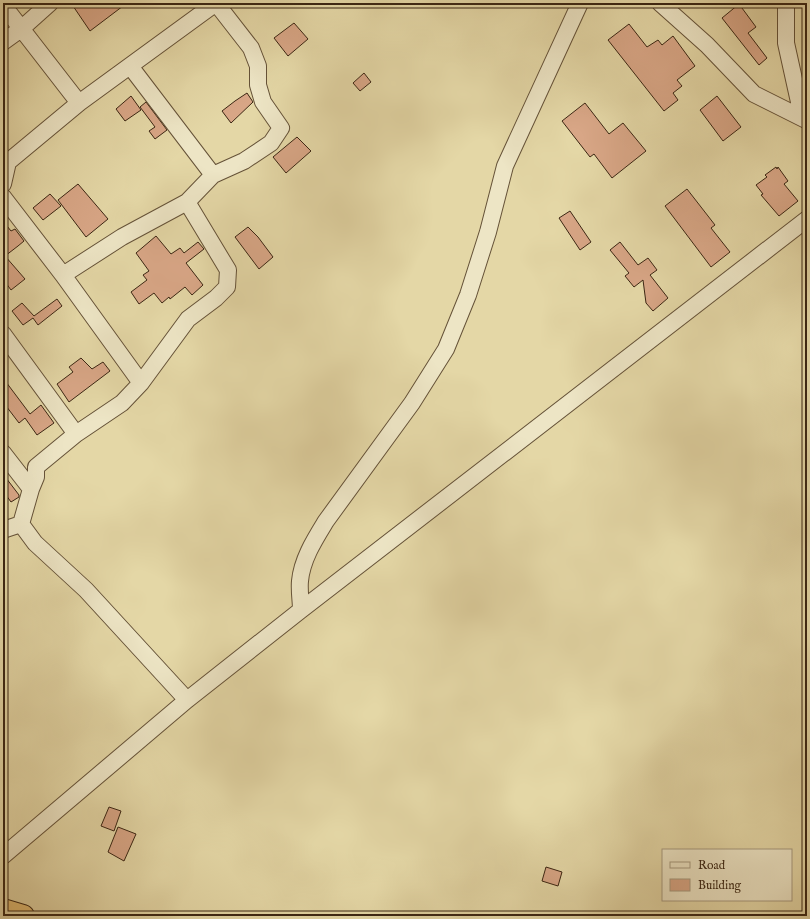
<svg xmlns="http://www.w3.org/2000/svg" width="810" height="919" font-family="'IM FELL English',serif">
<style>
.building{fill:#d8a686;stroke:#3b2613}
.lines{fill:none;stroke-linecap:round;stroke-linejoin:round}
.minor-casing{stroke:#655238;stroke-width:18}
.highway-casing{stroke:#3b2613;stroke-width:24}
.minor{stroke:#ede5c5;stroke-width:16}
.highway{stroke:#e2bc73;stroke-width:22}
</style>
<rect width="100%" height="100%" fill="#e4d7a6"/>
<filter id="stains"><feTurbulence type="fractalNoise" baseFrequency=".005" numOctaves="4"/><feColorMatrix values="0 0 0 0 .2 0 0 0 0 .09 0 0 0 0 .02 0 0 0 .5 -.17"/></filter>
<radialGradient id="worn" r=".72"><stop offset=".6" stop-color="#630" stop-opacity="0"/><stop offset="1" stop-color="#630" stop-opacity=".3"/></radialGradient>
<path class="building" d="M71 3H127L90 31Z
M739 4 756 27 748 33 767 58 759 65 722 18Z
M294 23 308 39 288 56 274 38Z
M629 24 647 47 658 40 662 45 673 36 695 66 677 80 682 86 673 93 678 100 664 111 608 40Z
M364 73 371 82 360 91 353 83Z
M247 93 253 102 231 123 222 111 235 101Z
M131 96 141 110 125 121 116 109Z
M717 96 741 127 723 141 700 110Z
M146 102 167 130 155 139 149 131 155 127 140 107Z
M585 103 609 134 623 123 646 151 612 178 594 154 590 157 562 121Z
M297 137 311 151 286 173 273 157Z
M776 167 777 169 778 167 788 181 784 184 798 201 779 216 761 195 763 194 756 185 767 177 765 175Z
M78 184 108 219 86 237 58 200Z
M687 189 715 225 711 228 730 252 711 267 665 206Z
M50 194 61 206 43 220 33 208Z
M570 211 591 242 580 250 559 218Z
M3 221 11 231 15 229 24 241 18 246 5 256 25 279 11 290 3 279Z
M248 227 258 237 273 257 259 269 235 237Z
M156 236 171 254 180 248 184 253 198 242 204 249 186 263 203 285 192 295 185 287 170 299 169 297 162 303 154 293 139 304 131 292 147 280 143 275 149 271 136 253Z
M620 242 638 265 648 258 657 270 650 275 668 298 653 311 646 303 643 280 634 287 625 276 629 273 610 250Z
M57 299 62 306 38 325 33 318 23 325 12 311 22 303 34 316Z
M81 358 92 369 103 362 110 371 69 402 57 384 73 372 69 367Z
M3 378 30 414 41 405 54 423 37 435 25 418 19 423 3 402Z
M3 474 19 495V497L11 502 3 491Z
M109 807 121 811 114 831 101 826Z
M118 827 136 834 124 861 108 852Z
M546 867 562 872 558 886 542 881Z"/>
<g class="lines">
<g class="minor-casing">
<path id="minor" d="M660 3 707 45 754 94 806 120
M787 3 786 4V43L799 102
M3 5 79 103
M3 42 21 29 50 3
M130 66 213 175
M3 184 8 162 79 103 216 3
M3 197 63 275 141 383
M63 275 122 237 187 202 213 175 244 161 271 143 281 128 263 102 258 85V66L251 48 216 3
M3 334 76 434
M3 453 31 489
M21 524 31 489 36 477V467L76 434 122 403 141 383 188 319 216 298 227 287 228 270 187 202
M3 530 21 524 35 543 86 590 187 700
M301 610C301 601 299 591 300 581 302 559 315 539 326 521L412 403 446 349 468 295 488 232 505 166 580 3
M3 856 187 700 301 610 807 219"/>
</g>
<g class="highway-casing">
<path id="highway" d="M3 910 23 916"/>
</g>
<use href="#minor" class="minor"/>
<use href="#highway" class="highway"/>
</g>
<rect width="810" height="919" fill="none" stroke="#e4d7a6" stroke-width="16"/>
<rect x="4" y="4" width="802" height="911" fill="none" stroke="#3b2613" stroke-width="2"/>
<rect x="8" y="8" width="794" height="903" fill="none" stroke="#3b2613"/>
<rect x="662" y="849" width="130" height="52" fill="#ede5c5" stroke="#a6997e"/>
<rect x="670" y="862" width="20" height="6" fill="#ede5c5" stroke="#a6997e"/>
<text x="698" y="869" font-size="12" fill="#3b2613">Road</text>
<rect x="670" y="879" width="20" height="12" fill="#d8a686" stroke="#a6997e"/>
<text x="698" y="889" font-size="12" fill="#3b2613">Building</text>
<rect width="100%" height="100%" filter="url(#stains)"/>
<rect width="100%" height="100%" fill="url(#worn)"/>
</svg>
